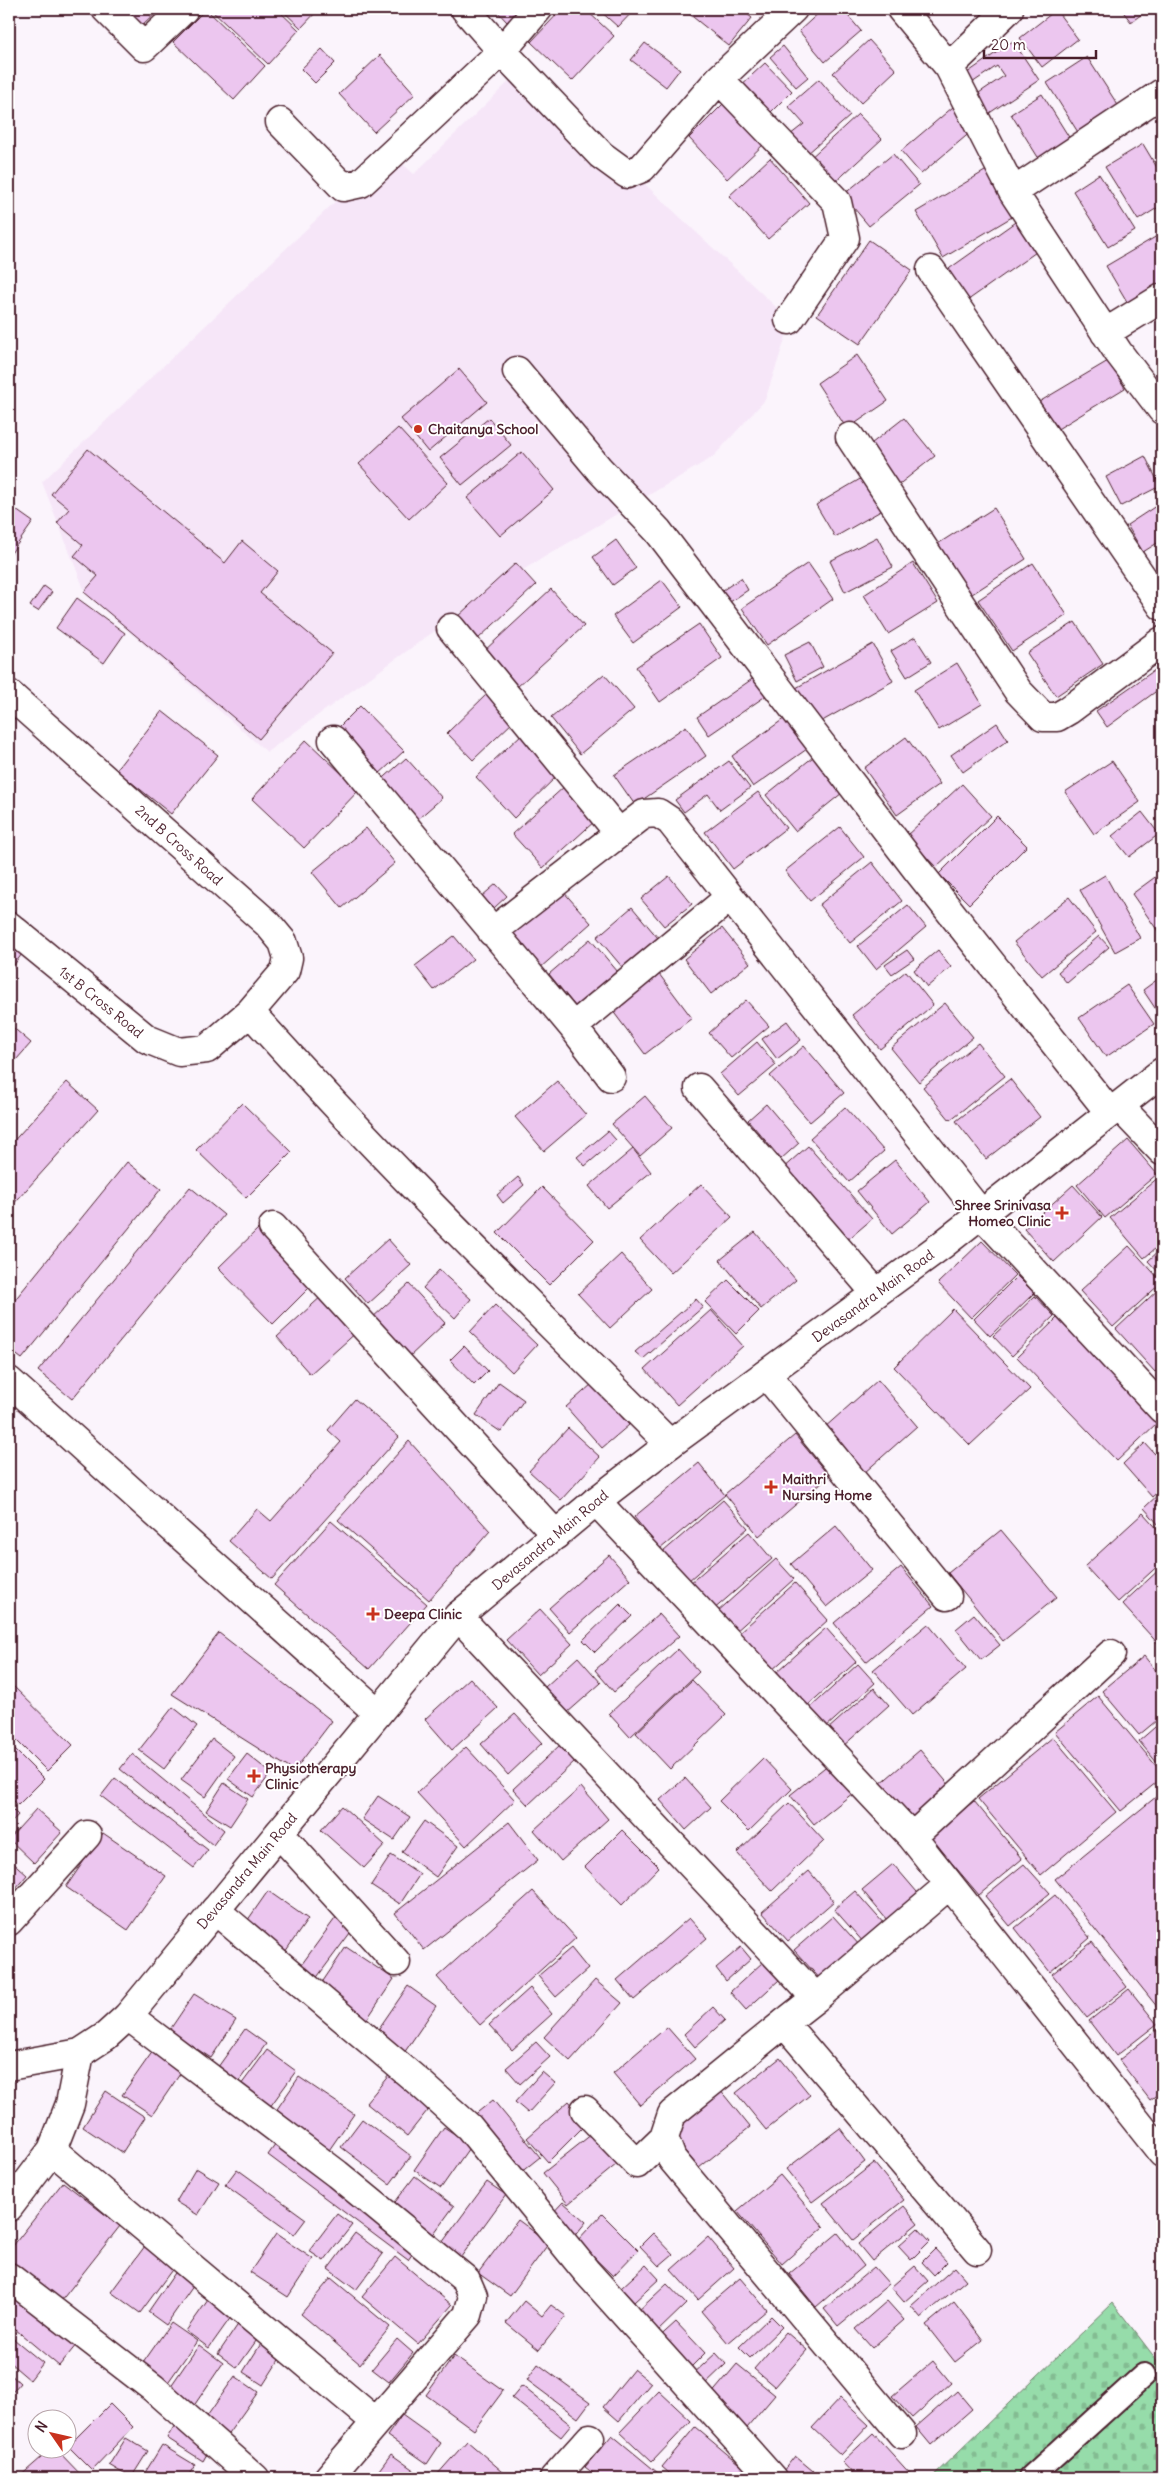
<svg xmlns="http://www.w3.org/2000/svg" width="1171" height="2487" font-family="Delius,sans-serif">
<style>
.built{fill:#f6e6f8}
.cemetery{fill:url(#cemetery-stones);stroke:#707e6a}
.building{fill:#ecc6ef;stroke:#4a1f2b}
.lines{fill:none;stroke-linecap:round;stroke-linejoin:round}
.service-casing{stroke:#4a1f2b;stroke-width:26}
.minor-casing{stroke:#4a1f2b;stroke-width:31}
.secondary-casing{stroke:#4a1f2b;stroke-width:31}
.service{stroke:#fff;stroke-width:22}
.minor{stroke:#fff;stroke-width:28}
.secondary{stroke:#fff;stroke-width:28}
.poi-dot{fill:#c8321e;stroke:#fff;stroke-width:2}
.labels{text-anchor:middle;stroke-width:4;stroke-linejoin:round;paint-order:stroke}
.poi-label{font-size:14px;font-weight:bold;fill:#4a1f2b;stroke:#fff;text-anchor:start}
.street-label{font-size:14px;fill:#4a1f2b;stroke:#fff}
</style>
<defs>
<pattern id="cemetery-stones" width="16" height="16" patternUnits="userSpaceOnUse" patternTransform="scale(1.25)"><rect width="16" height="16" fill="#96dcaa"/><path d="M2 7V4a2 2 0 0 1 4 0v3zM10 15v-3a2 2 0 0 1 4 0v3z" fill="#83bc92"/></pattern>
</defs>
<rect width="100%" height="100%" fill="#fbf4fc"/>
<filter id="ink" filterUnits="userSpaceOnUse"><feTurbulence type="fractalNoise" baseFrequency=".02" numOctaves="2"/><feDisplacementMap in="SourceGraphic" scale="10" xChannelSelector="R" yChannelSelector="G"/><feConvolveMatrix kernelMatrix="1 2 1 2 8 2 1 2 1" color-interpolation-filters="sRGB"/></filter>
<g filter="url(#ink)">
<path class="built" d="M522 69 791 321 765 400 713 457 504 581 267 752 86 594 42 482 388 151 414 174Z"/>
<path class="cemetery" d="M1113 2303 1162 2367V2478H931Z"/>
<path class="building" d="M123 9H160L141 27Z
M206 9 265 66 234 100 173 42Z
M210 9H277L299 30 268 64Z
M281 9H319L301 28Z
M495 9H521L507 22Z
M562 9H585L614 36 572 81 531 42Z
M598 9H635L618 27Z
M683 9H741L752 18 729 46Z
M823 9H846L844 11 861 31 825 62 799 31Z
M1121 9H1149L1131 22Z
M1056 10 1078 39 1042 67 1020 38Z
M869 40 896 70 861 103 833 73Z
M1013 41 1039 80 985 116 973 97 1004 76 997 66 966 87 960 78Z
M645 43 680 69 666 87 631 60Z
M783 46 808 77 796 87 770 57Z
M322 49 335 63 315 83 301 69Z
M380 55 415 94 374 132 339 94Z
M1087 57 1121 110 1081 137 1047 83Z
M765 63 792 91 766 117 738 88Z
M819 79 850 116 807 154 790 135 804 124 788 106Z
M1042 94 1072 142 1041 162 1011 114Z
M725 102 764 144 727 179 689 138Z
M953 107 972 131 921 174 901 151Z
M858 114 882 139 831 186 807 161Z
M1143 144 1162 176V205L1138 220 1105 167Z
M893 154 919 185 869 226 843 195Z
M770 158 809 203 768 239 729 196Z
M990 168 1017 214 943 258 916 212Z
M1099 174 1135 231 1108 247 1073 191Z
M1018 220 1039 250 964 303 943 273Z
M1157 236 1162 245V286L1129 305 1106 266Z
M869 240 912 270 860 344 817 315Z
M857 355 888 401 847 429 817 383Z
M1108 361 1125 388 1056 430 1039 402Z
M459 369 487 402 428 452 401 419Z
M489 418 511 445 462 485 440 458Z
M904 418 935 456 897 486 867 447Z
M398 428 448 483 409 519 359 464Z
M88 449 225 563 242 541 278 571 260 593 332 653 259 739 84 592 98 576 74 556 83 545 57 523 69 509 51 494Z
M522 452 554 490 500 536 467 498Z
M1145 456 1160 486 1121 506 1106 477Z
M867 475 886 508 835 537 816 505Z
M1162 502V540L1143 552 1127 525Z
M9 505 33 522 9 556Z
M994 508 1026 559 969 596 936 545Z
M877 537 893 567 845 592 830 561Z
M616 540 636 568 613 585 593 557Z
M516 563 536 585 478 639 457 617Z
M808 563 833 599 767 645 742 608Z
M913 563 938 603 888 634 864 595Z
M1033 563 1067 615 1012 651 978 600Z
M741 578 748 590 727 604 720 592Z
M662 580 682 607 633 643 613 616Z
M44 586 52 592 38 611 30 606Z
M551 589 584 626 517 687 484 651Z
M77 598 125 633 104 663 56 628Z
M1075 622 1103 664 1056 696 1027 653Z
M699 624 722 658 660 702 636 667Z
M915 637 931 662 907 677 891 651Z
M810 642 823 667 797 681 784 655Z
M873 644 893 681 817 724 796 688Z
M957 663 982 704 939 730 914 690Z
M1162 665V687L1107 727 1096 711Z
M604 674 634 709 580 754 551 718Z
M758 675 770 693 709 735 697 717Z
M489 692 515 720 473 760 447 733Z
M360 706 404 751 377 776 334 732Z
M162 711 218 755 171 814 116 770Z
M785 718 807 749 753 787 732 756Z
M997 723 1008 740 963 772 951 755Z
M686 726 706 756 635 805 614 775Z
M523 733 561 772 514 818 476 777Z
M906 737 940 784 897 815 864 768Z
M306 740 359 790 304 848 252 799Z
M818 753 847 789 795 831 766 795Z
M406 758 442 798 411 825 376 785Z
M729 761 750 788 720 810 708 794 684 812 675 800Z
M1112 761 1140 802 1094 834 1065 792Z
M962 784 991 816 936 867 906 836Z
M565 786 596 820 543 868 512 834Z
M758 792 786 828 733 869 705 832Z
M1142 812 1159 834 1129 857 1112 836Z
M997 816 1027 846 969 904 939 874Z
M840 827 864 857 810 901 785 871Z
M366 828 395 863 342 908 312 872Z
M872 862 902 901 850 943 819 905Z
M1162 872V937L1132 894Z
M1105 875 1140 938 1115 952 1080 890Z
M669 876 692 904 664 926 641 899Z
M496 884 507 896 494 908 482 896Z
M562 890 591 923 540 968 511 935Z
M1069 897 1096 932 1042 976 1014 942Z
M908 905 926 927 876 969 858 946Z
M632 907 658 938 623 968 597 937Z
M722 928 750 963 711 994 684 959Z
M454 936 473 959 434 990 415 966Z
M1099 936 1109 947 1067 983 1058 972Z
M590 939 618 972 575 1006 549 974Z
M9 940 24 951 9 972Z
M907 950 914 959 892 974 885 965Z
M938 950 951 967 927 987 914 970Z
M906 971 933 1005 880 1049 852 1015Z
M659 974 692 1018 645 1054 612 1010Z
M1162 976V1016L1161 1017 1143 990Z
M1127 985 1154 1024 1106 1057 1079 1018Z
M746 1000 769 1026 731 1058 709 1033Z
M945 1003 973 1037 919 1082 891 1048Z
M787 1021 801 1040 777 1059 762 1039Z
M9 1024 31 1043 9 1068Z
M757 1042 776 1065 739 1096 720 1074Z
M978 1043 1005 1076 950 1120 923 1087Z
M804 1046 844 1093 810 1122 770 1076Z
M1010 1079 1040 1117 986 1159 956 1121Z
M557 1081 586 1115 544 1151 515 1117Z
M67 1082 98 1110 9 1209V1146Z
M645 1096 672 1128 640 1156 612 1124Z
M242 1103 292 1152 246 1198 196 1150Z
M766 1104 799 1143 781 1159 748 1120Z
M845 1107 884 1151 849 1182 810 1138Z
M608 1131 616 1140 585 1166 577 1157Z
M1128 1140 1157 1174 1105 1218 1077 1185Z
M808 1146 872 1219 845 1242 782 1169Z
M633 1149 651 1172 607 1208 589 1186Z
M895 1160 930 1202 892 1234 857 1191Z
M127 1162 161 1189 22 1359 9 1349V1307Z
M1160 1176 1162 1179V1243L1144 1258 1110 1218Z
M518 1177 524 1185 503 1203 497 1195Z
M701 1184 732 1217 671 1273 640 1240Z
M1073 1185 1102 1217 1054 1262 1024 1229Z
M190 1187 224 1215 72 1399 38 1371Z
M542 1187 594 1240 549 1285 497 1233Z
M260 1227 314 1283 273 1324 218 1268Z
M755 1232 796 1280 761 1309 720 1260Z
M388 1239 411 1265 368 1304 345 1278Z
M982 1241 1015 1275 971 1318 938 1283Z
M1129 1246 1162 1282 1113 1327 1080 1291Z
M1162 1248V1276L1148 1261Z
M621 1254 652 1289 610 1328 578 1294Z
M439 1270 471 1299 455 1318 423 1288Z
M1017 1276 1034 1293 990 1336 974 1319Z
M728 1280 759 1311 736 1334 705 1302Z
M409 1284 445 1323 408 1358 371 1319Z
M1162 1286V1366L1155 1372 1116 1329Z
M324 1294 358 1331 310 1374 277 1337Z
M1035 1296 1054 1316 1012 1356 993 1336Z
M696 1299 703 1307 643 1359 635 1352Z
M495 1305 537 1345 512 1372 470 1332Z
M953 1309 1030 1389 970 1445 894 1367Z
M711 1310 743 1346 677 1405 645 1369Z
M1057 1318 1158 1422 1117 1461 1017 1357Z
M464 1346 488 1371 474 1385 450 1360Z
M1162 1370V1383L1156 1376Z
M878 1380 917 1426 864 1473 824 1428Z
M499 1382 524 1400 501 1432 476 1415Z
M592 1384 629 1425 602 1448 566 1407Z
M355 1399 399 1437 272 1579 229 1541 257 1509 271 1521 341 1442 328 1430Z
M568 1428 600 1457 561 1500 529 1471Z
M795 1435 829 1476 759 1536 725 1494Z
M409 1441 490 1531 429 1600 338 1520Z
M1145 1443 1162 1462V1488L1152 1497 1123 1464Z
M699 1463 725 1495 660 1549 634 1517Z
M1162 1491V1522L1159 1525 1144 1508Z
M723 1500 748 1528 688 1581 663 1552Z
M1143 1513 1162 1534V1562L1118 1602 1085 1566Z
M331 1521 427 1604 369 1669 274 1585Z
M836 1526 872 1570 827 1607 791 1564Z
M1001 1530 1057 1597 1003 1641 948 1573Z
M749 1532 772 1559 712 1611 689 1584Z
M609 1555 630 1579 570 1632 549 1608Z
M776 1559 794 1579 734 1633 716 1613Z
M901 1567 933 1606 866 1662 834 1623Z
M1162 1567V1648L1122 1604Z
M795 1583 828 1620 771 1671 738 1634Z
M620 1604 632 1616 595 1652 583 1640Z
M540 1609 572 1644 538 1675 506 1640Z
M659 1614 679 1636 614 1692 595 1670Z
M974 1614 1000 1645 981 1660 956 1629Z
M928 1624 966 1669 912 1715 873 1670Z
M826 1628 856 1662 807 1706 777 1672Z
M219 1633 332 1721 294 1771 172 1694Z
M678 1649 699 1672 630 1737 609 1714Z
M1144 1656 1162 1678V1716L1139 1735 1102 1691Z
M578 1657 601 1683 567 1713 545 1687Z
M858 1664 875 1683 825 1728 809 1709Z
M470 1678 498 1708 452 1750 425 1719Z
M692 1680 726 1715 670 1769 636 1733Z
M9 1682 73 1745 47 1771 9 1733Z
M874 1688 889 1705 842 1747 827 1730Z
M1098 1696 1162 1773V1778L1121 1811 1055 1732Z
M173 1707 197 1726 164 1769 139 1750Z
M515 1714 542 1743 508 1775 481 1744Z
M1162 1721V1769L1139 1741Z
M1053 1737 1116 1812 1041 1875 978 1799Z
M212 1739 234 1756 205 1797 181 1780Z
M9 1744 44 1779 18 1805 9 1796Z
M560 1745 575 1761 528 1805 513 1789Z
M466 1747 515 1800 466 1846 417 1793Z
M920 1750 950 1786 910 1820 880 1784Z
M132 1754 224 1830 213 1845 120 1769Z
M247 1754 271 1773 253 1797 228 1779Z
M763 1758 792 1789 749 1831 719 1801Z
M834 1760 858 1789 814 1824 790 1795Z
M115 1778 208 1850 194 1868 101 1796Z
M685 1778 711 1807 686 1830 660 1800Z
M224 1783 248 1799 230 1826 206 1811Z
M581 1787 608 1819 561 1861 534 1830Z
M1162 1792V2013L1055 1879Z
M378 1796 410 1817 394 1840 362 1819Z
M974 1801 1022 1859 979 1895 930 1837Z
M789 1803 824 1841 772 1891 737 1853Z
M9 1806 18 1815 9 1825Z
M342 1806 385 1845 364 1868 321 1830Z
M36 1809 62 1832 34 1863 9 1839Z
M424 1821 458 1846 436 1877 402 1852Z
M509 1822 538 1860 424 1950 395 1913Z
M622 1830 659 1867 622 1905 585 1867Z
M103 1833 166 1876 128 1930 66 1887Z
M391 1855 420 1874 400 1904 371 1885Z
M9 1859 27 1875 9 1896Z
M893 1864 923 1899 892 1926 862 1890Z
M1024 1864 1050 1893 1010 1926 985 1896Z
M809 1871 834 1901 788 1941 762 1912Z
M268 1891 308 1919 285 1952 245 1924Z
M533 1891 576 1938 480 2025 437 1977Z
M855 1891 885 1925 865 1944 834 1909Z
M1055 1895 1090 1938 1050 1972 1015 1928Z
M337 1916 353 1929 315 1980 299 1968Z
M833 1916 861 1947 822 1981 794 1950Z
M689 1918 707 1938 634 2000 617 1980Z
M1092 1942 1127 1987 1087 2018 1052 1974Z
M346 1947 394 1979 365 2022 317 1990Z
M741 1947 751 1959 726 1981 716 1968Z
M571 1948 588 1969 556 1997 538 1976Z
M763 1962 779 1980 746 2010 730 1992Z
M595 1980 622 2003 570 2061 544 2037Z
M408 1986 436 2006 404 2053 375 2034Z
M530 1988 552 2014 512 2050 489 2025Z
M1129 1989 1157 2024 1116 2056 1089 2021Z
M194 1994 236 2020 211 2058 169 2031Z
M713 2007 725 2020 695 2047 684 2034Z
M667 2027 695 2059 640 2105 613 2073Z
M245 2029 266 2044 233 2089 213 2074Z
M1158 2029 1162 2034V2091L1150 2100 1119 2060Z
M536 2042 550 2057 520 2084 506 2068Z
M267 2050 296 2071 267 2111 238 2089Z
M153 2051 182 2071 152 2115 122 2095Z
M780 2058 810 2095 766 2130 736 2093Z
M542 2072 555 2083 528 2113 515 2102Z
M390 2074 431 2106 407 2136 366 2103Z
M299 2077 354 2114 325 2156 271 2118Z
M720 2090 750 2127 699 2168 669 2132Z
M106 2091 145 2117 122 2153 83 2127Z
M493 2100 540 2157 520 2173 473 2116Z
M569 2101 587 2123 548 2162 527 2138Z
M362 2119 411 2156 390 2184 341 2147Z
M444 2127 471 2145 441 2188 414 2170Z
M840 2128 865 2162 812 2202 786 2169Z
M597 2130 622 2160 568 2204 543 2173Z
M278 2141 418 2246 408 2260 268 2155Z
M874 2163 904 2200 853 2240 823 2203Z
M196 2168 219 2182 198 2215 176 2202Z
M237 2169 306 2219 294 2235 225 2185Z
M780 2175 824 2227 782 2264 737 2211Z
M415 2176 454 2206 429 2240 389 2210Z
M63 2182 120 2226 61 2301 9 2260V2251Z
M487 2182 506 2195 458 2261 439 2247Z
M563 2202 586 2222 572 2239 548 2218Z
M904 2206 918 2223 872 2261 858 2244Z
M337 2214 352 2225 324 2261 309 2251Z
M602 2214 638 2250 613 2276 577 2241Z
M518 2220 549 2243 510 2296 478 2273Z
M918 2228 930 2241 911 2260 898 2246Z
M355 2233 383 2254 356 2290 328 2269Z
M653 2233 673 2254 659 2266 640 2246Z
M838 2233 864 2266 816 2307 789 2274Z
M276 2234 313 2259 288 2297 250 2272Z
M708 2237 734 2268 698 2300 671 2270Z
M145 2246 174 2267 140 2313 111 2292Z
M935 2249 947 2262 934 2275 922 2262Z
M395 2257 452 2305 418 2344 362 2297Z
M646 2265 659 2279 634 2302 621 2288Z
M915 2266 928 2281 904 2302 891 2287Z
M874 2267 889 2284 838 2326 824 2309Z
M955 2267 966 2280 921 2318 911 2306Z
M177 2270 196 2282 166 2325 148 2312Z
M331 2278 390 2327 360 2364 301 2314Z
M740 2278 767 2310 728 2343 701 2311Z
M667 2284 686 2304 656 2333 636 2313Z
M9 2288 77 2344 59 2366 9 2324Z
M213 2293 236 2310 209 2348 186 2331Z
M524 2301 542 2316 551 2305 566 2316 539 2350 506 2323Z
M887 2301 904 2320 872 2348 855 2329Z
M954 2302 983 2340 955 2362 926 2325Z
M771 2316 782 2327 750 2358 739 2347Z
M241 2320 261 2334 237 2368 218 2354Z
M676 2322 705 2353 685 2373 655 2341Z
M171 2323 197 2341 164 2388 138 2370Z
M786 2332 807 2350 775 2387 754 2369Z
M9 2335 43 2363 30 2380 9 2362Z
M264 2339 284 2352 263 2385 243 2372Z
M397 2339 413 2353 389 2382 372 2369Z
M199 2345 223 2363 191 2410 166 2393Z
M716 2353 726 2364 702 2387 692 2375Z
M454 2356 503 2391 474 2430 426 2395Z
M933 2361 951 2383 912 2418 892 2396Z
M538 2364 590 2402 578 2418 527 2380Z
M737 2364 775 2395 747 2428 710 2396Z
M634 2369 651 2383 619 2421 603 2407Z
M9 2373 20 2383 9 2396Z
M235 2376 258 2392 226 2437 203 2422Z
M522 2386 571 2425 561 2437 512 2398Z
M659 2391 691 2421 652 2462 620 2432Z
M957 2391 972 2409 931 2445 916 2427Z
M840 2398 869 2425 841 2455 812 2428Z
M110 2404 133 2427 92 2470 68 2446Z
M402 2415 441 2443 427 2464 387 2436Z
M176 2423 212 2445 203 2461 167 2438Z
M695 2427 751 2474 747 2478H675L662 2467Z
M873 2433 914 2478H857L842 2462Z
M612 2435 664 2478H599L585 2467Z
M126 2438 148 2451 131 2478 109 2465Z
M467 2441 510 2478H439L436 2476Z
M162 2445 195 2465 187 2478H146L143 2476Z
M50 2450H57L84 2478H18Z
M391 2454 415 2471 410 2478H373Z
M795 2456 813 2471 807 2478H792L783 2471Z"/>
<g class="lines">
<g class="service-casing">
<path id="service" d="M1030 2478 1144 2375"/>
</g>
<g class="minor-casing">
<path id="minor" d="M106 9 144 47 184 9
M538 9 502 51 601 155 627 174 642 168 719 79 793 9
M901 9 949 67 1009 9
M949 67 1013 192 1118 352 1162 410
M719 79 837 202 845 238 789 320
M280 122 343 187 361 183 502 51 465 9
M1013 192 1162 93
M931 270 1162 606
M1105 333 1162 298
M517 371 599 469 658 531 918 871 1110 1113
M850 437 1018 691 1043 717H1057L1069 710 1162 641
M451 628 619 833
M9 694 268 924 283 942 288 958 285 971 250 1012 207 1049 179 1052 147 1039 9 926
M333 740 573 1027 611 1077
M492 932 644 814 658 813 670 821 982 1215 1162 1409
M250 1012C384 1162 528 1302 670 1444
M573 1027 730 897
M699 1088 876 1293
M1119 1106 1162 1151
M273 1227 556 1535
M766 1374 947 1596
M9 1381 378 1713
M596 1501 912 1837 1162 2153
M458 1616 816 1998 784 2023 977 2250
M279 1833 396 1962
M912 1837 1111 1654
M215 1910 421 2084 469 2127 586 2271 772 2478
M9 1921 87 1835
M816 1998 949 1885
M128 2016 337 2174 466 2280 473 2296 468 2315 328 2478
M784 2023 672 2114 664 2138 672 2159 902 2434
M585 2110 637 2164 664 2138
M52 2150 376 2422
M9 2207 52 2150 70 2104 80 2053
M9 2277 153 2388 255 2478
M554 2478 590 2438"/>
</g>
<g class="secondary-casing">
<path id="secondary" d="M9 2066 80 2053 106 2036 128 2016 458 1616 596 1501 670 1444 942 1245 1162 1072"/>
</g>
<use href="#service" class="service"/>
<use href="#minor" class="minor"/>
<use href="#secondary" class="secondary"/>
</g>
</g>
<g class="poi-dot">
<circle cx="418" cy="429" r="5"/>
<path d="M1059.5 1205.5h5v5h5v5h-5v5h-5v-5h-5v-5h5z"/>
<path d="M768.5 1479.5h5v5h5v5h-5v5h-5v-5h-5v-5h5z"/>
<path d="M370.5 1606.5h5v5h5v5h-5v5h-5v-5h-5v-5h5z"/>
<path d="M251.5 1768.5h5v5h5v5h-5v5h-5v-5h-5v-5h5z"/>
</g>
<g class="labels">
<g class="poi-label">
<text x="428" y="434">Chaitanya School</text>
<text x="1051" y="1210" text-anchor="end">Shree Srinivasa<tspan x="1051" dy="16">Homeo Clinic</tspan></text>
<text x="782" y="1484">Maithri<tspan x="782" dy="16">Nursing Home</tspan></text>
<text x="384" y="1619">Deepa Clinic</text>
<text x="265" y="1773">Physiotherapy<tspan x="265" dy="16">Clinic</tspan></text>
</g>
<g class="street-label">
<text transform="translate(179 845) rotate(42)" y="5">2nd B Cross Road</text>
<text transform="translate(101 1002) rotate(39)" y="5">1st B Cross Road</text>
<text transform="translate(873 1296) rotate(-36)" y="5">Devasandra Main Road</text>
<text transform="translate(550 1540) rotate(-40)" y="5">Devasandra Main Road</text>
<text transform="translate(247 1871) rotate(-50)" y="5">Devasandra Main Road</text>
</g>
</g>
<rect width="1171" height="2487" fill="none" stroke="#fff" stroke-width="30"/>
<rect x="15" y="15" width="1141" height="2457" fill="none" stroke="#4a1f2b" stroke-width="2" filter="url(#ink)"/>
<g transform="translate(52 2434) rotate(304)"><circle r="24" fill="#ffffff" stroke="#b7a5aa"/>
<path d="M0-4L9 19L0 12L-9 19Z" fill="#c8321e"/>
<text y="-8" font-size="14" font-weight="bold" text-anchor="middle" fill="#4a1f2b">N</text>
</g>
<path d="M984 50v8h112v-8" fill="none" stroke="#4a1f2b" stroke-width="2.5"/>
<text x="991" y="50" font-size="15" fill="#4a1f2b" stroke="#ffffff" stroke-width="4" paint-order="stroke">20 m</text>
</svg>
